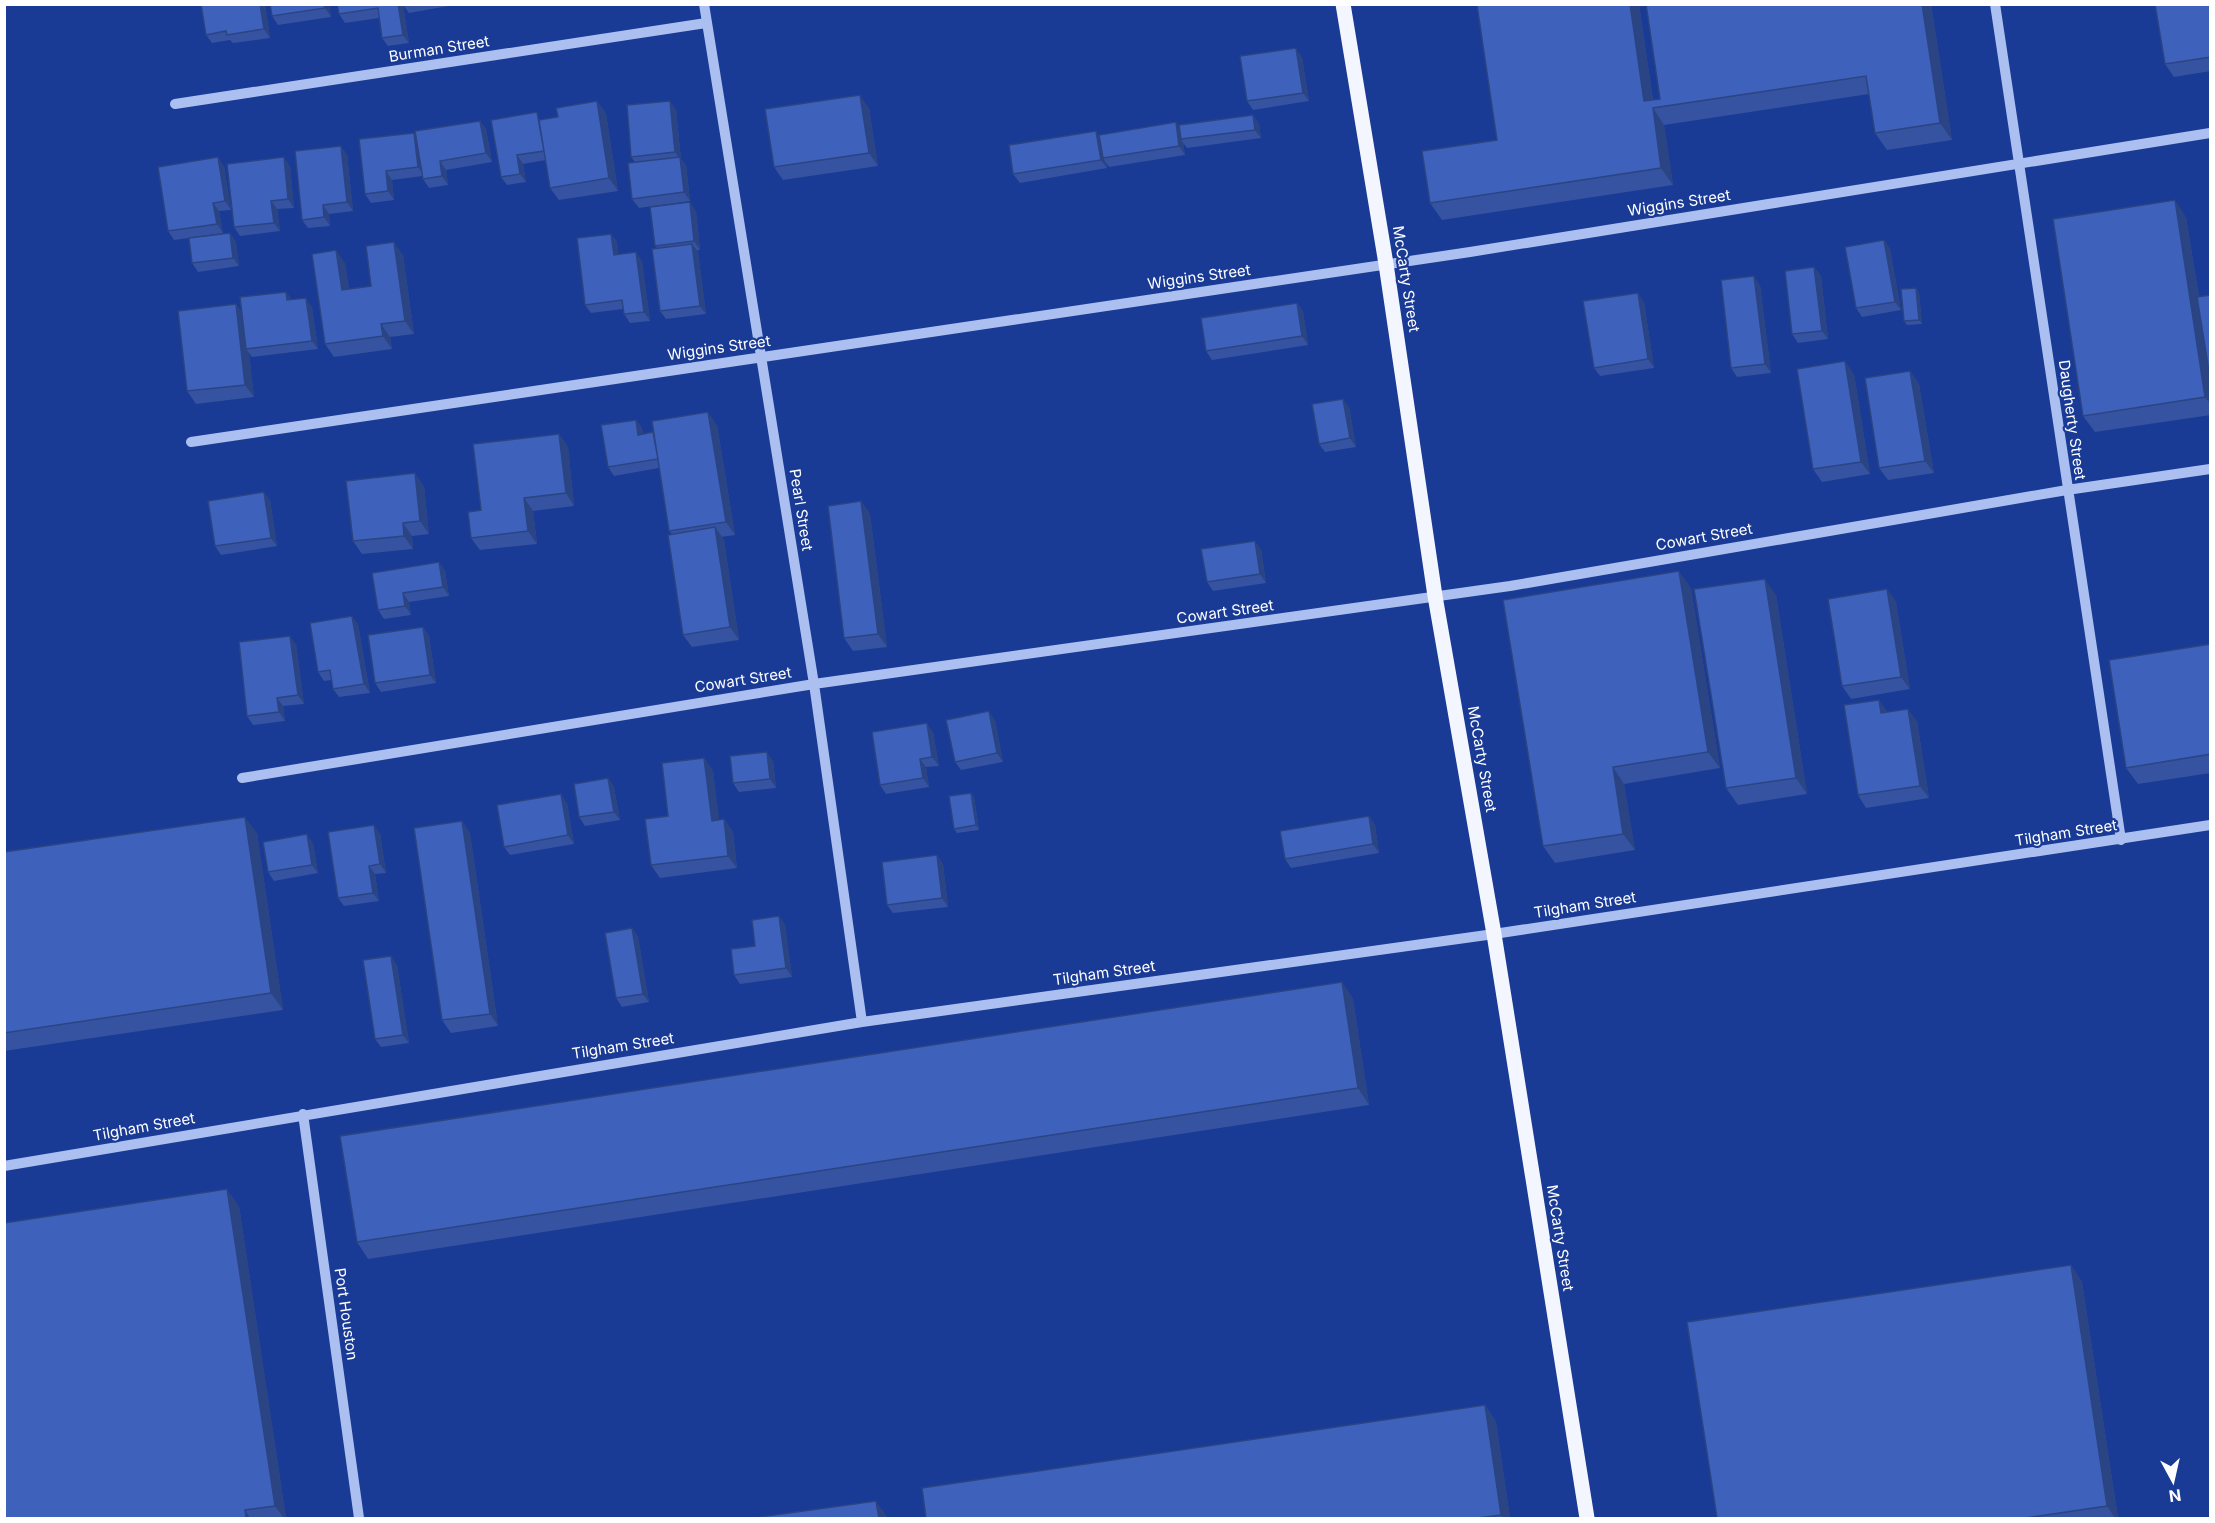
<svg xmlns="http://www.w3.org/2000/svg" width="2215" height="1523" font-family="Inter,sans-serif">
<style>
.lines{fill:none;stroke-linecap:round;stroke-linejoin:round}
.minor{stroke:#abbff0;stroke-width:10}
.major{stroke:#f4f6ff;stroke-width:15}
.wall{fill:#3553a1}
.shaded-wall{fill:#2b4483}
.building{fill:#3e61bb;stroke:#2b4483;stroke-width:1.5}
.labels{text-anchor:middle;stroke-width:4.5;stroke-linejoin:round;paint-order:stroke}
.street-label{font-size:15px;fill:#fff;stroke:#193a95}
</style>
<rect width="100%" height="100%" fill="#193a95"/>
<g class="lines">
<path class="minor" d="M704 4 814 684 862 1022
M1995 4 2121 840
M175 104 706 23
M191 442 1470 252 2210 133
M242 778 814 684 1510 586 2067 490 2210 469
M303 1114 359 1518
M4 1166 862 1022 1494 934 2210 825"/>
<path class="major" d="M1343 4 1386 264 1435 596 1494 934 1587 1518"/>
</g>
<path class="wall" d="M201 4H265L270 38 233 43 230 40 212 43 206 35Z
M329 4 331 17 278 25 272 16Z
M337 4H460L409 13 403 5 409 43 388 46 382 38 379 18 345 23 339 14Z
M1482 4H1639L1653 100 1660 99 1646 4H1931L1952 140 1887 150 1875 133 1869 94 1664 125 1673 185 1442 220 1430 203 1497 140Z
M2211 4V71L2174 77 2165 64Z
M1302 57 1309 101 1253 110 1247 101Z
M597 101 606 114 618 191 559 200 550 188 546 160 523 164 526 182 507 185 501 177 542 119 558 117Z
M670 101 676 110 681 159 686 165 690 201 639 208 632 199 635 162 631 157Z
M869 108 878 166 783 180 774 167Z
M1253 115 1259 124 1261 138 1187 148 1183 143 1185 155 1109 167 1106 163 1107 168 1020 183 1013 174 1099 136 1176 122 1179 128Z
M480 121 486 129 492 162 446 170 448 185 429 188 423 179V176L392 180 394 200 371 203 365 194 414 133 416 135Z
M347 154 353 211 329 214 330 226 308 228 302 220Z
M224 166 231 210 219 211 223 233 189 238 230 233 236 242 239 266 198 272 192 263 189 238 174 240 168 231Z
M290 166 294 208 277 209 280 231 240 236 234 227Z
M696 211 700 250H697L698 252 706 314 666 319 660 311 657 248 655 246Z
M2186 217 2199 297 2211 295V415L2095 432 2083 416Z
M611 234 617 242 618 254 642 261 650 321 630 323 624 314 623 309 591 313 585 305Z
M1884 240 1890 249 1901 310 1862 317 1856 308Z
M403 255 414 334 390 337 392 349 334 357 325 344 345 263 349 289 371 286Z
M1814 267 1821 276 1828 339 1798 343 1792 334Z
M1760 285 1771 373 1737 377 1731 368Z
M1916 288 1919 293 1922 324 1907 325 1904 321Z
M286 292 292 300 312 307 318 349 252 357 249 353 254 397 196 404 187 391 236 304 242 313Z
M1644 302 1654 368 1600 376 1594 368Z
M1297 303 1303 311 1308 345 1212 360 1206 351Z
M1910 371 1919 384 1934 473 1888 480 1879 468Z
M1854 374 1870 474 1822 482 1813 469Z
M1349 407 1356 447 1325 452 1319 444Z
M636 420 642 428 643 434 717 425 735 535 721 537 724 540 739 640 692 647 683 635 672 534 669 531 659 468 614 476 608 467Z
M559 434 568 447 574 506 533 511 537 544 480 550 471 538 481 510Z
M424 486 429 534 412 536 413 549 362 554 353 541Z
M270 500 277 546 221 555 215 546Z
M861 501 870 514 887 647 853 651 844 638Z
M1261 549 1266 583 1213 591 1207 582Z
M439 562 445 571 449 596 409 602 411 615 384 619 378 610Z
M1691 588 1720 768 1624 784 1635 850 1555 863 1543 846Z
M1887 589 1896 602 1910 689 1851 699 1842 686Z
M1776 595 1807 794 1738 805 1726 788Z
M358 624 370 693 339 697 333 689 332 680 324 681 318 672Z
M423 627 429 636 436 683 381 692 375 683Z
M296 644 304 704 283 706 285 721 253 725 247 716Z
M2211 644V773L2138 784 2126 768Z
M1879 700 1887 712 1917 721 1929 798 1866 808 1858 795Z
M995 720 1003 762 961 770 955 762Z
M933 732 939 766 926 767 929 787 886 794 880 785Z
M704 758 713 771 719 820 724 819 733 832 737 868 660 878 651 865 668 816Z
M773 761 776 788 739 792 733 783Z
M608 778 614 787 620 820 585 826 579 817Z
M971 793 974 797 979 830 957 833 954 829Z
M567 803 574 844 510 855 504 847Z
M1369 816 1375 825 1379 853 1291 868 1285 859Z
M462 821 470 833 498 1026 451 1033 442 1020Z
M257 833 283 1010 4 1051V852Z
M380 833 386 873 375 874 379 901 344 906 338 898Z
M313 843 318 873 274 881 268 872Z
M937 855 943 864 948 907 893 913 887 905Z
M779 916 785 925 792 977 740 984 734 975 755 946Z
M632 928 638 937 649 1002 622 1007 616 998Z
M397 965 409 1043 381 1047 375 1039Z
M1342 982 1353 999 1369 1105 368 1259 357 1242Z
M239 1206 286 1518H4Z
M2071 1265 2082 1282 2118 1518H1717Z
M1485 1405 1496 1422 1510 1518H926Z"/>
<path class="shaded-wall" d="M260 4H265L270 38 264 29Z
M324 4H329L331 17 325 8Z
M398 4H403L409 43 403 35Z
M1630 4H1639L1654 108H1653L1664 125 1673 185 1661 168 1644 101Z
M1922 4H1931L1952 140 1940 123Z
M1296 48 1302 57 1309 101 1303 93Z
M860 95 869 108 878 166 869 153Z
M597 101 606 114 618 191 609 178Z
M670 101 676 110 681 159 686 165 690 201 684 192 680 159 675 152Z
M1253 115 1259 124 1261 138 1255 130Z
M480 121 486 129 492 162 486 153Z
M1176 122 1182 131 1181 139 1183 143 1185 155 1179 146Z
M1096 131 1102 140 1103 158 1106 163 1107 168 1101 160Z
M414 133 420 141 424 176 418 167Z
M341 146 347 154 353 211 347 202Z
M517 155 523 164 526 182 520 174Z
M218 157 224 166 231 210 225 201Z
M284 157 290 166 294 208 288 199Z
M440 161 446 170 448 185 442 176Z
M386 171 392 180 394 200 388 191Z
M2175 200 2186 217 2211 374V405L2205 397Z
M271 201 277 209 280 231 274 223Z
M690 202 696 211 700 250 694 241Z
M213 203 219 211 223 233 217 224Z
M323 205 329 214 330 226 324 217Z
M230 233 236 242 239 266 233 258Z
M611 234 617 242 620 263 614 255Z
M1884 240 1890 249 1901 310 1895 302Z
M394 242 403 255 414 334 405 321Z
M692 244 698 252 706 314 700 306Z
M336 250 345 263 351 303 342 290Z
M636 252 642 261 650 321 644 312Z
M1814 267 1821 276 1828 339 1822 331Z
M1754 276 1760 285 1771 373 1765 364Z
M1916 288 1919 293 1922 324 1919 320Z
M286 292 292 300H287Z
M1638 293 1644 302 1654 368 1648 359Z
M306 298 312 307 318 349 312 341Z
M1297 303 1303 311 1308 345 1302 336Z
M236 304 244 317 246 349 249 353 254 397 245 385Z
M381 324 390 337 392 349 383 336Z
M1845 361 1854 374 1870 474 1861 462Z
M1910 371 1919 384 1934 473 1925 461Z
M1343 399 1349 407 1356 447 1350 438Z
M708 412 717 425 735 535 726 522Z
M636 420 642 428 644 443 638 435Z
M559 434 568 447 574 506 566 493Z
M415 473 424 486 429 534 420 521Z
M264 492 270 500 277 546 271 538Z
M524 498 533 511 537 544 528 531Z
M861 501 870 514 887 647 878 634Z
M403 523 412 536 413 549 404 536Z
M715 527 724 540 739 640 730 627Z
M1255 541 1261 549 1266 583 1260 574Z
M439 562 445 571 449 596 443 587Z
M1679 571 1691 588 1720 768 1708 752Z
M1765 579 1776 595 1807 794 1796 778Z
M1887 589 1896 602 1910 689 1901 677Z
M403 593 409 602 411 615 405 606Z
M352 616 358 624 370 693 364 684Z
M423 627 429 636 436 683 430 675Z
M290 636 296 644 304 704 298 695Z
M277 698 283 706 285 721 279 712Z
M1879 700 1888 713H1881Z
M1908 709 1917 721 1929 798 1920 786Z
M989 711 995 720 1003 762 997 753Z
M927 723 933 732 939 766 932 757Z
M767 752 773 761 776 788 770 779Z
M704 758 713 771 721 833 712 821Z
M920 759 926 767 929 787 923 778Z
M1613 767 1624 784 1635 850 1623 834Z
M608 778 614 787 620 820 614 812Z
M971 793 974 797 979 830 976 825Z
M561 794 567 803 574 844 568 835Z
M1369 816 1375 825 1379 853 1373 844Z
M245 817 257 833 283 1010 271 993Z
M724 819 733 832 737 868 728 856Z
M462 821 470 833 498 1026 490 1014Z
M374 825 380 833 386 873 380 864Z
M307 834 313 843 318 873 312 865Z
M937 855 943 864 948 907 942 898Z
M369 866 375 874 379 901 373 893Z
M779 916 785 925 792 977 786 968Z
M632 928 638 937 649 1002 643 994Z
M391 956 397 965 409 1043 403 1035Z
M1342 982 1353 999 1369 1105 1358 1088Z
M227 1189 239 1206 286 1518H284L275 1506Z
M2071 1265 2082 1282 2118 1518H2115L2107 1506Z
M1485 1405 1496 1422 1510 1518H1503L1501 1515Z
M876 1501 888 1518H879Z
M245 1510 250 1518H246Z"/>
<path class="building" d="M201 4H260L264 29 227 35 226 31 206 35Z
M270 4H324L325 8 272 16Z
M337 4H398L403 35 382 38 378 8 339 14Z
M1482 4H1630L1644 101 1660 99 1646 4H1922L1940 123 1875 133 1866 76 1653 108 1661 168 1430 203 1422 151 1497 140 1477 5Z
M2155 4H2211V57L2165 64Z
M1296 48 1303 93 1247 101 1240 56Z
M860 95 869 153 774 167 765 109Z
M597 101 609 178 550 188 539 120 558 117 556 108Z
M670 101 675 152 631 157 627 105Z
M537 112 544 151 517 155 520 174 501 177 491 120Z
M1253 115 1255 130 1181 139 1179 125Z
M480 121 486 153 440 161 442 176 423 179 415 131Z
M1176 122 1179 146 1103 158 1099 135Z
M1096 131 1101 160 1013 174 1009 145Z
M414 133 418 167 386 171 388 191 365 194 359 139Z
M341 146 347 202 323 205 324 217 302 220 295 151Z
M218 157 225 201 213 203 217 224 168 231 158 167Z
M284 157 288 199 271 201 274 223 234 227 227 164Z
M680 157 684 192 632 199 628 163Z
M2175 200 2205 397 2083 416 2053 219Z
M690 202 694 241 655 246 650 207Z
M230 233 233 258 192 263 189 238Z
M611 234 614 255 636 252 644 312 624 314 622 300 585 305 577 238Z
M1884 240 1895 302 1856 308 1845 247Z
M394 242 405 321 381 324 383 336 325 344 312 254 336 250 342 290 371 286 366 246Z
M692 244 700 306 660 311 652 249Z
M1814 267 1822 331 1792 334 1785 271Z
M1754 276 1765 364 1731 368 1721 280Z
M1916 288 1919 320 1904 321 1901 289Z
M286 292 287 300 306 298 312 341 246 349 240 297Z
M1638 293 1648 359 1594 368 1583 301Z
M2211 295V383L2197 297Z
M1297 303 1302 336 1206 351 1201 318Z
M236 304 245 385 187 391 178 311Z
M1845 361 1861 462 1813 469 1797 369Z
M1910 371 1925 461 1879 468 1865 378Z
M1343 399 1350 438 1319 444 1312 404Z
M708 412 726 522 669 531 652 421Z
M636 420 638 435 653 432 658 459 608 467 601 425Z
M559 434 566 493 524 498 528 531 471 538 468 512 481 510 473 444Z
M415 473 420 521 403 523 404 536 353 541 346 481Z
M264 492 271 538 215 546 208 501Z
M861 501 878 634 844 638 828 506Z
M715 527 730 627 683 635 668 535Z
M1255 541 1260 574 1207 582 1201 549Z
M439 562 443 587 403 593 405 606 378 610 372 573Z
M1679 571 1708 752 1613 767 1623 834 1543 846 1503 600Z
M1765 579 1796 778 1726 788 1694 589Z
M1887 589 1901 677 1842 686 1828 599Z
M352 616 364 684 333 689 330 670 318 672 310 623Z
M423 627 430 675 375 683 368 635Z
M290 636 298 695 277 698 279 712 247 716 239 642Z
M2211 644V754L2126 768 2109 660Z
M1879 700 1881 713 1908 709 1920 786 1858 795 1844 705Z
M989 711 997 753 955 762 946 720Z
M927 723 932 757 920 759 923 778 880 785 872 732Z
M767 752 770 779 733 783 730 756Z
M704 758 712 821 724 819 728 856 651 865 645 819 668 816 662 763Z
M608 778 614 812 579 817 574 784Z
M971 793 976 825 954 829 949 796Z
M561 794 568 835 504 847 497 805Z
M1369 816 1373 844 1285 859 1280 831Z
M245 817 271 993 4 1033V852Z
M462 821 490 1014 442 1020 414 828Z
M374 825 380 864 369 866 373 893 338 898 328 832Z
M307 834 312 865 268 872 263 842Z
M937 855 942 898 887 905 882 862Z
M779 916 786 968 734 975 731 949 755 946 752 920Z
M632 928 643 994 616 998 605 933Z
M391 956 403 1035 375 1039 363 960Z
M1342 982 1358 1088 357 1242 340 1136Z
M227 1189 275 1506 245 1510 246 1518H4V1223Z
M2071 1265 2107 1506 2025 1518H1717L1687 1322Z
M1485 1405 1501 1515 1478 1518H926L922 1488Z
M876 1501 879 1518H753Z"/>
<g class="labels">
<g class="street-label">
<text transform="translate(439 49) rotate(-9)" y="5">Burman Street</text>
<text transform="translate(1679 203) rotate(-9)" y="5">Wiggins Street</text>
<text transform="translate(1199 277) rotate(-8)" y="5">Wiggins Street</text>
<text transform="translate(1406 279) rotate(81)" y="5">McCarty Street</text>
<text transform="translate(719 348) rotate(-8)" y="5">Wiggins Street</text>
<text transform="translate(2072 420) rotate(82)" y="5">Daugherty Street</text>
<text transform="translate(801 510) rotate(81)" y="5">Pearl Street</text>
<text transform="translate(1704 537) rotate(-10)" y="5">Cowart Street</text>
<text transform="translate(1225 612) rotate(-8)" y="5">Cowart Street</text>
<text transform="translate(743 680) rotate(-9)" y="5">Cowart Street</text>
<text transform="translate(1482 759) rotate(80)" y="5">McCarty Street</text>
<text transform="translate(2066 833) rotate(-9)" y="5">Tilgham Street</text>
<text transform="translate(1585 905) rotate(-9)" y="5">Tilgham Street</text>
<text transform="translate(1104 973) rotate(-8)" y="5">Tilgham Street</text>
<text transform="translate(623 1046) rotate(-9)" y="5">Tilgham Street</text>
<text transform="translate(144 1127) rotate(-10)" y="5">Tilgham Street</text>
<text transform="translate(1560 1238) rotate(81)" y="5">McCarty Street</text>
<text transform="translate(346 1314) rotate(82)" y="5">Port Houston</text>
</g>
</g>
<rect width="2215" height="1523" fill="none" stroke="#ffffff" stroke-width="12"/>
<g transform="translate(2173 1481) rotate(172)" stroke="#193a95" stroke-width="4.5" paint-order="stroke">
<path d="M0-4.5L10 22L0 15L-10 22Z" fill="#ffffff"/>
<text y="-9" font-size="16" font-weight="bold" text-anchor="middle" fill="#ffffff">N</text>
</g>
</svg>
